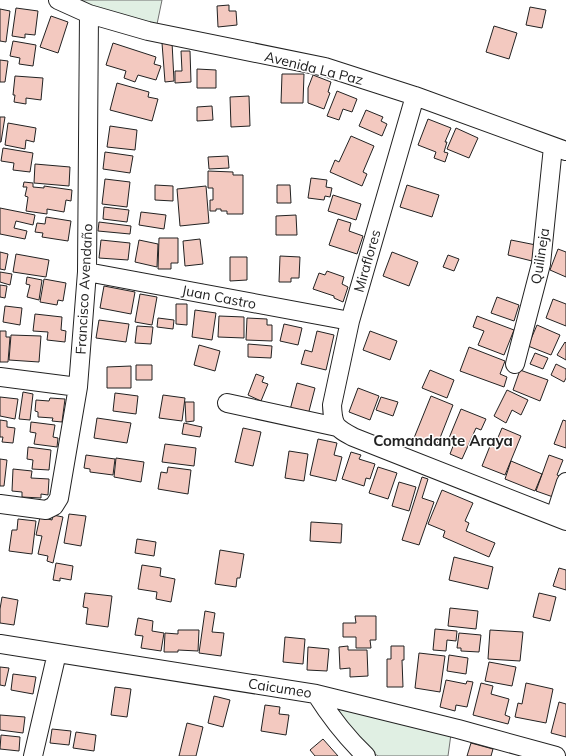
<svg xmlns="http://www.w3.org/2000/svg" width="566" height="756" font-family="Mulish,sans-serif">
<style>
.green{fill:#e0efe3;stroke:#6f6f6f}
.building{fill:#f3c9c0;stroke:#222}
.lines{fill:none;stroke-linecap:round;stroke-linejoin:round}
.minor-casing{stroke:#222;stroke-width:20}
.minor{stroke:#fff;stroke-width:18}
.labels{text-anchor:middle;stroke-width:3;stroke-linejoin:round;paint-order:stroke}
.street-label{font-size:14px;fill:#222;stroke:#fff}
.neighbourhood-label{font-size:15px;font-weight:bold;fill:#222;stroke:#fff}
</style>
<rect width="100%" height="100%" fill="#fff"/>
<path class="green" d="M66 0H162L156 29Z
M330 703 451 734 448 756H378L369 750Z"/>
<path class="building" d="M229 5V11H236L237 25 218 27 217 6Z
M530 7 546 10 542 28 526 25Z
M16 8 38 11 35 35 25 34V38L12 36Z
M0 9 10 11 6 42 0 41Z
M51 16 68 22 58 53 40 47Z
M494 26 517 33 509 59 486 52Z
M13 41 36 45 33 66 19 64 20 58 10 56Z
M172 42 174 81 165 82 162 43Z
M113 43 156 57 154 64 161 66 156 80 138 75 135 82 124 78 126 71 106 65Z
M181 51H190L191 82 175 83V71H182Z
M0 60 8 61 5 82H0Z
M197 69 216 70V88H197Z
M282 74H304L303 103H281Z
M313 75 331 82 328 92 330 93 324 109 308 103V88Z
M15 76 43 78 41 100 26 98V104L14 102 15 95H13Z
M117 83 149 92 148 97 158 99 152 121 110 110Z
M337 91 357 99 352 112 343 109 339 120 327 116Z
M249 96 250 126 231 127 230 97Z
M212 106 213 120 197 121V107Z
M366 110 383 117 381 121 387 124 382 136 359 126Z
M0 117H5L1 142H0Z
M428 119 451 128 445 142H447L444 152 448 153 445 162 434 158 436 152 418 145Z
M8 123 36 128 34 142 26 140 25 149 5 145Z
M110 126 137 130 135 150 107 147Z
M456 128 478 138 469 158 447 149Z
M351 136 374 146 363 172 367 174 362 186 330 172 335 160 339 162Z
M3 148 33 153 30 172 13 170 14 163 1 161Z
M105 152 133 156 130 173 103 169Z
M228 156 229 168 209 169 208 157Z
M35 164 70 167 69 186 34 183Z
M208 171 233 172V175H243V214H227V211H221V209H216V211H210V200H213V188H208Z
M311 178 327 180 326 187 332 188 330 197 325 196 324 200 308 198Z
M105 179 130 182 127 207 102 204Z
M24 182 33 183V187L44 188V186L72 190 71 201 66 200 64 212 47 209V214L26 211 28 197 25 196 27 187H23Z
M155 185 173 186V201L155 200Z
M277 185H290L291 203H277Z
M407 185 439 195 432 217 400 207Z
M206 186 209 223 180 226 177 189Z
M333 195 361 204 356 220 328 211Z
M104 207 129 210 127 222 103 219Z
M0 208 35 215 33 225 16 221 14 228 27 231 25 239 0 234Z
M141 212 166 215 164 229 139 225Z
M296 215 297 235H276V216Z
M46 217 71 221 68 241 42 237 43 233 35 232 37 223 45 224Z
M338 219 351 223 349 231 363 236 357 254 329 245Z
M99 222 131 226 130 234 98 231Z
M159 238H178V263H171V269H158Z
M200 239 203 264 185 266 183 241Z
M101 240 130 243 128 260 99 258Z
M139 240 158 244 157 267 135 262Z
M511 240 536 245 532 261 508 255Z
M558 249 566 252V277L550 270Z
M0 252 8 254 5 270 0 269Z
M392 252 418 262 409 286 383 276Z
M16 254 49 260 46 277 13 272Z
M448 255 459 259 454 271 443 267Z
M280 256 300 257 299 278H291V282H279Z
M230 257H247V280L230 281Z
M327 271 344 277 342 284 348 287 343 302 334 298V296L313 289 319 273 325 275Z
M0 272 12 274 10 285 0 282Z
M27 277 42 280 39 300 27 297 30 285 26 284Z
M44 279 66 283 63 301 58 300 57 305 40 302Z
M0 285 7 286 5 298 0 297Z
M104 286 135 292 131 314 100 308Z
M140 294 157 297 152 325 135 322Z
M497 297 519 305 514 321 491 313Z
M553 299 566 304V326L546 318Z
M176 304H187V325L176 324Z
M5 306 22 308 20 325 3 322Z
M195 310 216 313 212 340 192 337Z
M35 314 62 317 61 330 66 331 65 342 47 340 48 332 33 331Z
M219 316 244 317V338L218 337Z
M477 316 514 330 504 355 478 345 484 331 473 327Z
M158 318 174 320 173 329 157 327Z
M247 318 267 319V325H272V341L246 340Z
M99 320 129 324 126 342 96 338Z
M284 324 302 328 298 345 280 341Z
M537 325 560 335 551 355 528 346Z
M137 326 153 327 151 344 135 343Z
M0 331H6V337H10L8 362H0Z
M317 331 334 335 326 370 301 364 305 350 312 352Z
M370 331 397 341 390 360 363 350Z
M11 335 41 336 39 362 9 360Z
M565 342 566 343V360L557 355Z
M248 344 272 346 271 358 248 357Z
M199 345 220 351 215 371 194 365Z
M469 347 505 361 500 374 507 377 504 387 460 371Z
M535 353 548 358 543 369 530 364Z
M556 364 566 369V378L564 382 551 375Z
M136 365H152V380H136Z
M131 366V388H107V367Z
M430 370 454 380 447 398 422 388Z
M520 370 548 380 540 401 513 390Z
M256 374 264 377 262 382 268 384 261 401 248 395Z
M297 383 315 388 308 415 290 410Z
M358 388 379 396 370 420 349 412Z
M507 390 528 400 521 415 512 410 506 423 494 416Z
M23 392 33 394 30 420 19 419Z
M115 393 138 396 136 414 113 411Z
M163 395 185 398 182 421 159 418Z
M431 396 453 405 438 443 431 440 429 444 414 438Z
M0 397 18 399 15 419 0 416Z
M381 397 398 402 393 416 376 410Z
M50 398 65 399 62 422 52 421 53 418 38 417V412L35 411 36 400 49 401Z
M185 402H194V421L186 422Z
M461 409 486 419 481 430 476 428 462 459 450 454 455 441 449 438Z
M97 418 131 423 127 443 94 438Z
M0 420 7 421V427L15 428 13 443 2 442 3 437H0Z
M563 420 566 421V448L554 444Z
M31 422 55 425 53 437 58 438 57 447 34 444 36 433 30 432Z
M184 423 202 427 200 437 182 434Z
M243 428 261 432 253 466 235 462Z
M502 428 521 436 505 475 482 466 490 446 494 447Z
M318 439 337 443 334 455 342 457 336 481 310 475Z
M165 444 196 448 194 466 162 462Z
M28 447 51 450 49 470 32 469 33 460 27 459Z
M289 451 308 454 304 481 285 478Z
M351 452 361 455 359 459 375 464 370 479 366 478 364 486 342 479Z
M86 455 115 459 113 475 90 472V469L84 468Z
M549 455 563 460 557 475 564 478 556 498 536 491Z
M116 458 144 462 141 482 114 477Z
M0 459 7 460 4 486H0Z
M511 461 542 474 535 491 505 479Z
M168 467 191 470 188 494 158 489 161 472 167 473Z
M378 467 397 473 388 499 369 493Z
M13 469 32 471 31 478 49 479 48 495 41 494V498L22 497V492L12 491Z
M422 477 428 479 422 498 434 502 419 545 402 540Z
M399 482 416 487 409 511 392 506Z
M442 490 473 503 465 521 469 523 466 531 495 543 489 557 443 537 445 531 428 524Z
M69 514 86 516 81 546 64 543Z
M53 515 63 517 53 563 47 561 48 556 38 554 42 536 36 535 40 517 52 520Z
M18 519 36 521 32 554 9 551 12 530H17Z
M311 522 342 524 341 543 310 541Z
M137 539 156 542 154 556 135 553Z
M220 550 244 554 240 578H237L236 587 215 584Z
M454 557 493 567 488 589 449 580Z
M56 563 73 566 71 580 60 578V581L53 580Z
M142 565 161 568 160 576 175 579 171 602 156 599 157 592 138 589Z
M559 568 566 570V590L553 586Z
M85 593 112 596 108 627 86 624 88 608 83 607Z
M539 593 556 597 550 621 533 617Z
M2 597 18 600 14 625 0 623V609Z
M450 608 478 611 476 629 448 626Z
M205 611 215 613 212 632 224 633 221 656 199 653Z
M355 616H376V640H370L371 648H356V637H343V623H356Z
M138 618 153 621 152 631 164 633 161 651 141 648 143 636 135 635Z
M435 629 457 631 456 641 447 640 446 651 433 650Z
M178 630H199L198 651 178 650V652H164L165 633 178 634Z
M490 630 523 632 520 661 488 659Z
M459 633 481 635 479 652 461 651V648H457Z
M285 637 305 639 303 664 283 662Z
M348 646V650H367L368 676 350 677V668L340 669 339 647Z
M391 646H404V660H402L403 687H387V659H391Z
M308 647 329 649 327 671 307 670Z
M419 653 445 656 440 692 415 688Z
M449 655 468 658 466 674 447 671Z
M489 662 516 667 512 686 485 681Z
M0 667 9 668 5 686 0 685Z
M13 674 36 677 33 694 11 690Z
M446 680 466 684 467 681 473 682 467 707 456 705 455 711 440 707Z
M481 683 493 686 491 694 509 699 505 715 510 717 508 724 473 715Z
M526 683 553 689 546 723 515 717 518 703 522 704Z
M115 687 131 689 127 717 111 715Z
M214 696 230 700 223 727 208 723Z
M559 702 566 704V737L551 733Z
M265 705 280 707 279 714 289 715 286 735 261 731Z
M0 715 25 717 23 733 0 730Z
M187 723 203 727 196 756H179Z
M52 729 71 731 69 745 50 743Z
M76 732 96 735 94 751 73 748Z
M1 735 20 737 19 751 0 749Z
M323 739 338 756H315L310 750Z
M471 743 493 749 491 756H467Z"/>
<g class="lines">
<g class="minor-casing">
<path id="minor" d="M58 0 89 14 148 31 325 67 415 96 566 151
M415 96 350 321 332 405C333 426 335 427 353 437L566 521
M87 272 350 321
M515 364 541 264 553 147
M0 377 78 387
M227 403 337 427
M0 504 46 510 54 506 59 498 78 387 87 272 89 14
M555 516 566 482
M0 644 316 694 458 729 556 756
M316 694C330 716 347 738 366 756
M33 756 57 653"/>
</g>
<use href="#minor" class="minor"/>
</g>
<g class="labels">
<g class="street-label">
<text transform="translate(314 68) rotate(14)" y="5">Avenida La Paz</text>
<text transform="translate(540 256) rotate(-81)" y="5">Quilineja</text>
<text transform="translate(367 261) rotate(-74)" y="5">Miraflores</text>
<text transform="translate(84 289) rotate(-87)" y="5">Francisco Avendaño</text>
<text transform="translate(219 297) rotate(11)" y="5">Juan Castro</text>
<text transform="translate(280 688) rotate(9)" y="5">Caicumeo</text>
</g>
<g class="neighbourhood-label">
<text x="443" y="446">Comandante Araya</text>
</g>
</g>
</svg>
